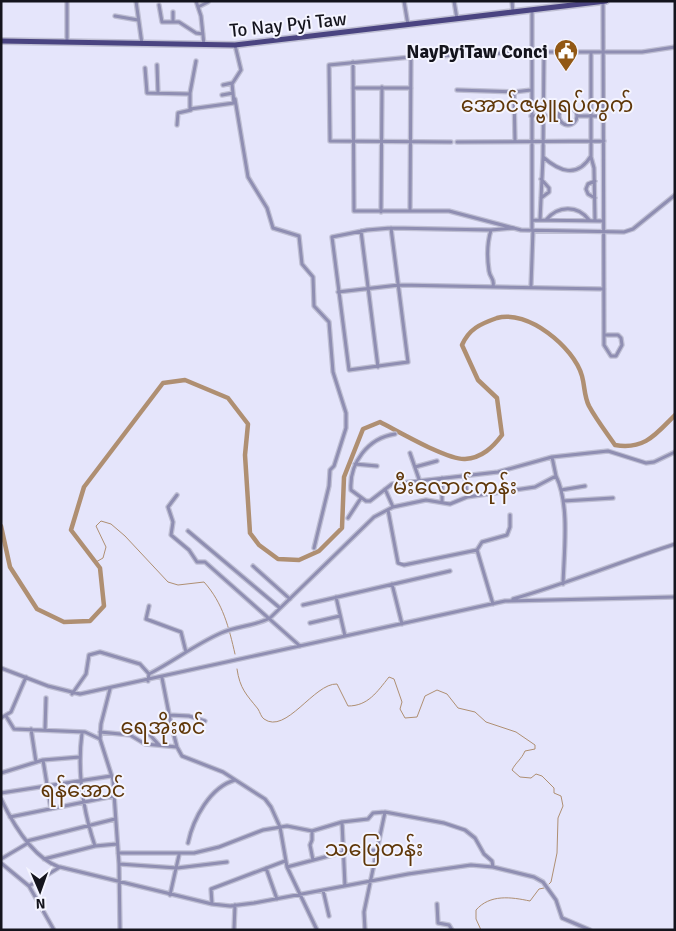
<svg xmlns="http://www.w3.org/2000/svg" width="676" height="931" font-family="Signika,'Noto Sans Myanmar',sans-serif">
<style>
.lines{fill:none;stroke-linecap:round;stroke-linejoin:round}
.stream{stroke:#af8f72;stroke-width:1}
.river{stroke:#af8f72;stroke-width:4.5}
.street-casing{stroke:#bfbfd3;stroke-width:5.5}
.primary-casing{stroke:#bfbfd3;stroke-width:8}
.street{stroke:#8f8eb2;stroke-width:3}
.primary{stroke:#4a4481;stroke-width:5}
.labels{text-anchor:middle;stroke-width:4;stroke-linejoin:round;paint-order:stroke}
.street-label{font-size:19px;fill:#14141d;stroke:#f4f4ff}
.poi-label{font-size:19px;font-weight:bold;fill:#14141d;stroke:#f4f4ff;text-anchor:end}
.quarter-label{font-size:21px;fill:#5f3709;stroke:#f4f4ff}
</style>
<rect width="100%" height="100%" fill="#e5e5fb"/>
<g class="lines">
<path class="stream" d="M96 562 103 558 106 547 96 526 101 521 111 524 125 536 168 582 178 585 204 582C223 603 229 628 235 654
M237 669C240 689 246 694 258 709 260 712 261 717 264 719 286 735 314 683 337 684L348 706C368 706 377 692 389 677L394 679 402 702 400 709 405 718 417 717 425 696 437 690 447 694 458 708 475 712 486 722 516 732 535 745V749L525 751C521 760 516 762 512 770L520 777 531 778 536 774 542 776 554 788V793L561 796 563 806 558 818 557 853 551 882 549 884
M481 930 476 919V910C490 894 511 897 530 901L539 889 544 888"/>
<path class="river" d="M1 526 10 567 37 609 64 622 90 621 104 606 100 568 71 530 84 487 163 383 185 380 228 398 248 424 245 455 250 533 259 545 278 559 299 560 319 551 342 528 344 477 363 429 380 422C398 431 447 460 465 459 482 458 493 447 502 435L497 398 478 380 462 345C469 329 480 324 497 318 527 309 574 347 582 376 585 387 584 396 589 406 596 419 606 432 615 445 645 450 656 434 675 415"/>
<g class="street-casing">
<path id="street" d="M136 1 142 44
M196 1 201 16 204 45
M404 1 408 25
M454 1 457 19
M512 1 513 13
M603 2 604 345 611 356H616L622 345 621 338 618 335H604
M159 5 162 22H179L196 33 203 34
M198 7 208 2
M532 11V230
M173 12V21
M115 16 138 20
M67 42V1
M544 52 543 157C559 171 577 179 591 156V52
M196 61 190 93V109L234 103 232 84 241 70 235 45
M353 62 354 211H449L521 230 624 232 633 229 675 195
M157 65 158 93
M145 68 147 93 190 94
M223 85 232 83
M353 88H411
M457 90 514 92 531 90
M514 92 515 141
M222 95 233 93
M235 99 248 177 267 208 273 228 299 236 302 264 313 277 314 306 329 322 333 372 346 413V428L334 466 330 470 329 486 314 548
M559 116a9 9 0 1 1 18 0a9 9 0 1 1-18 0Z
M531 116H559
M577 116H604
M177 125 178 113 191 110
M451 142 330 141 329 65 411 57 531 52H642L675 47
M457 142 604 141
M591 157 594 168 595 221
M595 181 588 184 586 189 588 194 595 198
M541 198 549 192V188L541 179
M410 211 411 57
M381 212 382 87
M533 220 603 221
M540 220 543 157
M546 220C558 205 578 205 589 220
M391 228 408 362 349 370 332 237 367 230 391 228 491 230 514 228
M491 230C487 243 487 258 489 271 490 278 495 279 493 286
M361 231 378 367
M531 286 533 230
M338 292 399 285 604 289
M395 434C368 438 349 463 351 490L366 501H370L392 484 498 472 552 457 608 451 646 463 654 462 675 452
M410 453 420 482
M355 464 377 466
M415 467 437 461
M465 476 467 497
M556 476C570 504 564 553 563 584
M385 489 393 507
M561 490 585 486
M177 495 168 507 173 522 171 535 189 550 197 562H205L300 646
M563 501 613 498
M442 502V478
M388 510 398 563 404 565 477 550 493 604
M348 518 361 498
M188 531 280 608
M477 550 482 542 507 535 510 527V515
M253 566 290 599
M392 584 402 624
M336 597 345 636
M513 599C568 583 620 562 675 544
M303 605 450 571
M149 606 146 619 181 632 186 652
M310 623 340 616
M1 668 48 686 80 694 505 601 675 597
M162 678 171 724 177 747 182 756 223 772 265 799 271 807 280 827 287 867 317 930
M148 681 149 674C174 661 196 644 221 633 237 626 255 626 270 618L374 517 393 507 426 500 450 504 467 497 535 487 556 476 552 457
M110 689 101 724 100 739 113 780 119 864
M72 694 86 674 89 655 100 652 140 664 149 674
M169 715 189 716 205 721
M6 716 14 729 85 732 100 739
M1 718 11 712 26 677
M31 729 36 762
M45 730 46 698
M100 732 130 735 145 744 177 747
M82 733C77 771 83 810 95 846
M150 735 159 745
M43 760 51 809
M1 773 43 760 80 757
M1 793 111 776
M1 799C13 824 32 857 59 867
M10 817 114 796
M342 822 345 886
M312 831V840L310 845 313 860
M27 841 115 819
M188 843C193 819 210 787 235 780
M118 853H194L219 847 263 830 287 826 312 831 342 822 368 819 373 813 385 812 444 823 465 830 475 838 484 854 492 861 493 867
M1 859 28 843
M44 859 95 846 117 844
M1 863 29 886 60 867 212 904 230 906 254 903 408 874 471 865 493 867 534 877 543 882 556 900 562 918 590 930
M287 867 344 852 378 850
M266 868 277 899
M29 886 54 930
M323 890 329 916
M170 895 179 855
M212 904 211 889 285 861
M437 904 438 923 449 925 452 930
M120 930 119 864 177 868 227 862
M234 930 235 905
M365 930 364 912 385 812"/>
</g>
<g class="primary-casing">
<path id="primary" d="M1 41 235 45 606 1"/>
</g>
<use href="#street" class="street"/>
<use href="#primary" class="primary"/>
</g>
<defs>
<g id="civic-pin" transform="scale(1.25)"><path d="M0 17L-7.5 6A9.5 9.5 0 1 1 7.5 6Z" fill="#925815" stroke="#f4f4ff"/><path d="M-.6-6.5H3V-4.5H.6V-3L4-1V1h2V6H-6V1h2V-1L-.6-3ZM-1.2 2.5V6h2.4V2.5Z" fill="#fff"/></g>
</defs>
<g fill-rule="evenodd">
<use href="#civic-pin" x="566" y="51"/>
</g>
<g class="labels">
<g class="street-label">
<text transform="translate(288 24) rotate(-6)" y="7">To Nay Pyi Taw</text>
</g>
<g class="poi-label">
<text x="548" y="58">NayPyiTaw Conci</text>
</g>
<g class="quarter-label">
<text x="547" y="112">အောင်ဇမ္ဗူရပ်ကွက်</text>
<text x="455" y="494">မီးလောင်ကုန်း</text>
<text x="163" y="734">ရေအိုးစင်</text>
<text x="83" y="797">ရန်အောင်</text>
<text x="374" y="856">သပြေတန်း</text>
</g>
</g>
<rect width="676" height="931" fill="none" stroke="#14141d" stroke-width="5"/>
<g transform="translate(40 891) rotate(178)" stroke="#f4f4ff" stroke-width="4" paint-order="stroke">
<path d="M0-4L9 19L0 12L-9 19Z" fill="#14141d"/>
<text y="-8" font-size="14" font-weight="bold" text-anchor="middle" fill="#14141d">N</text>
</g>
</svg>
